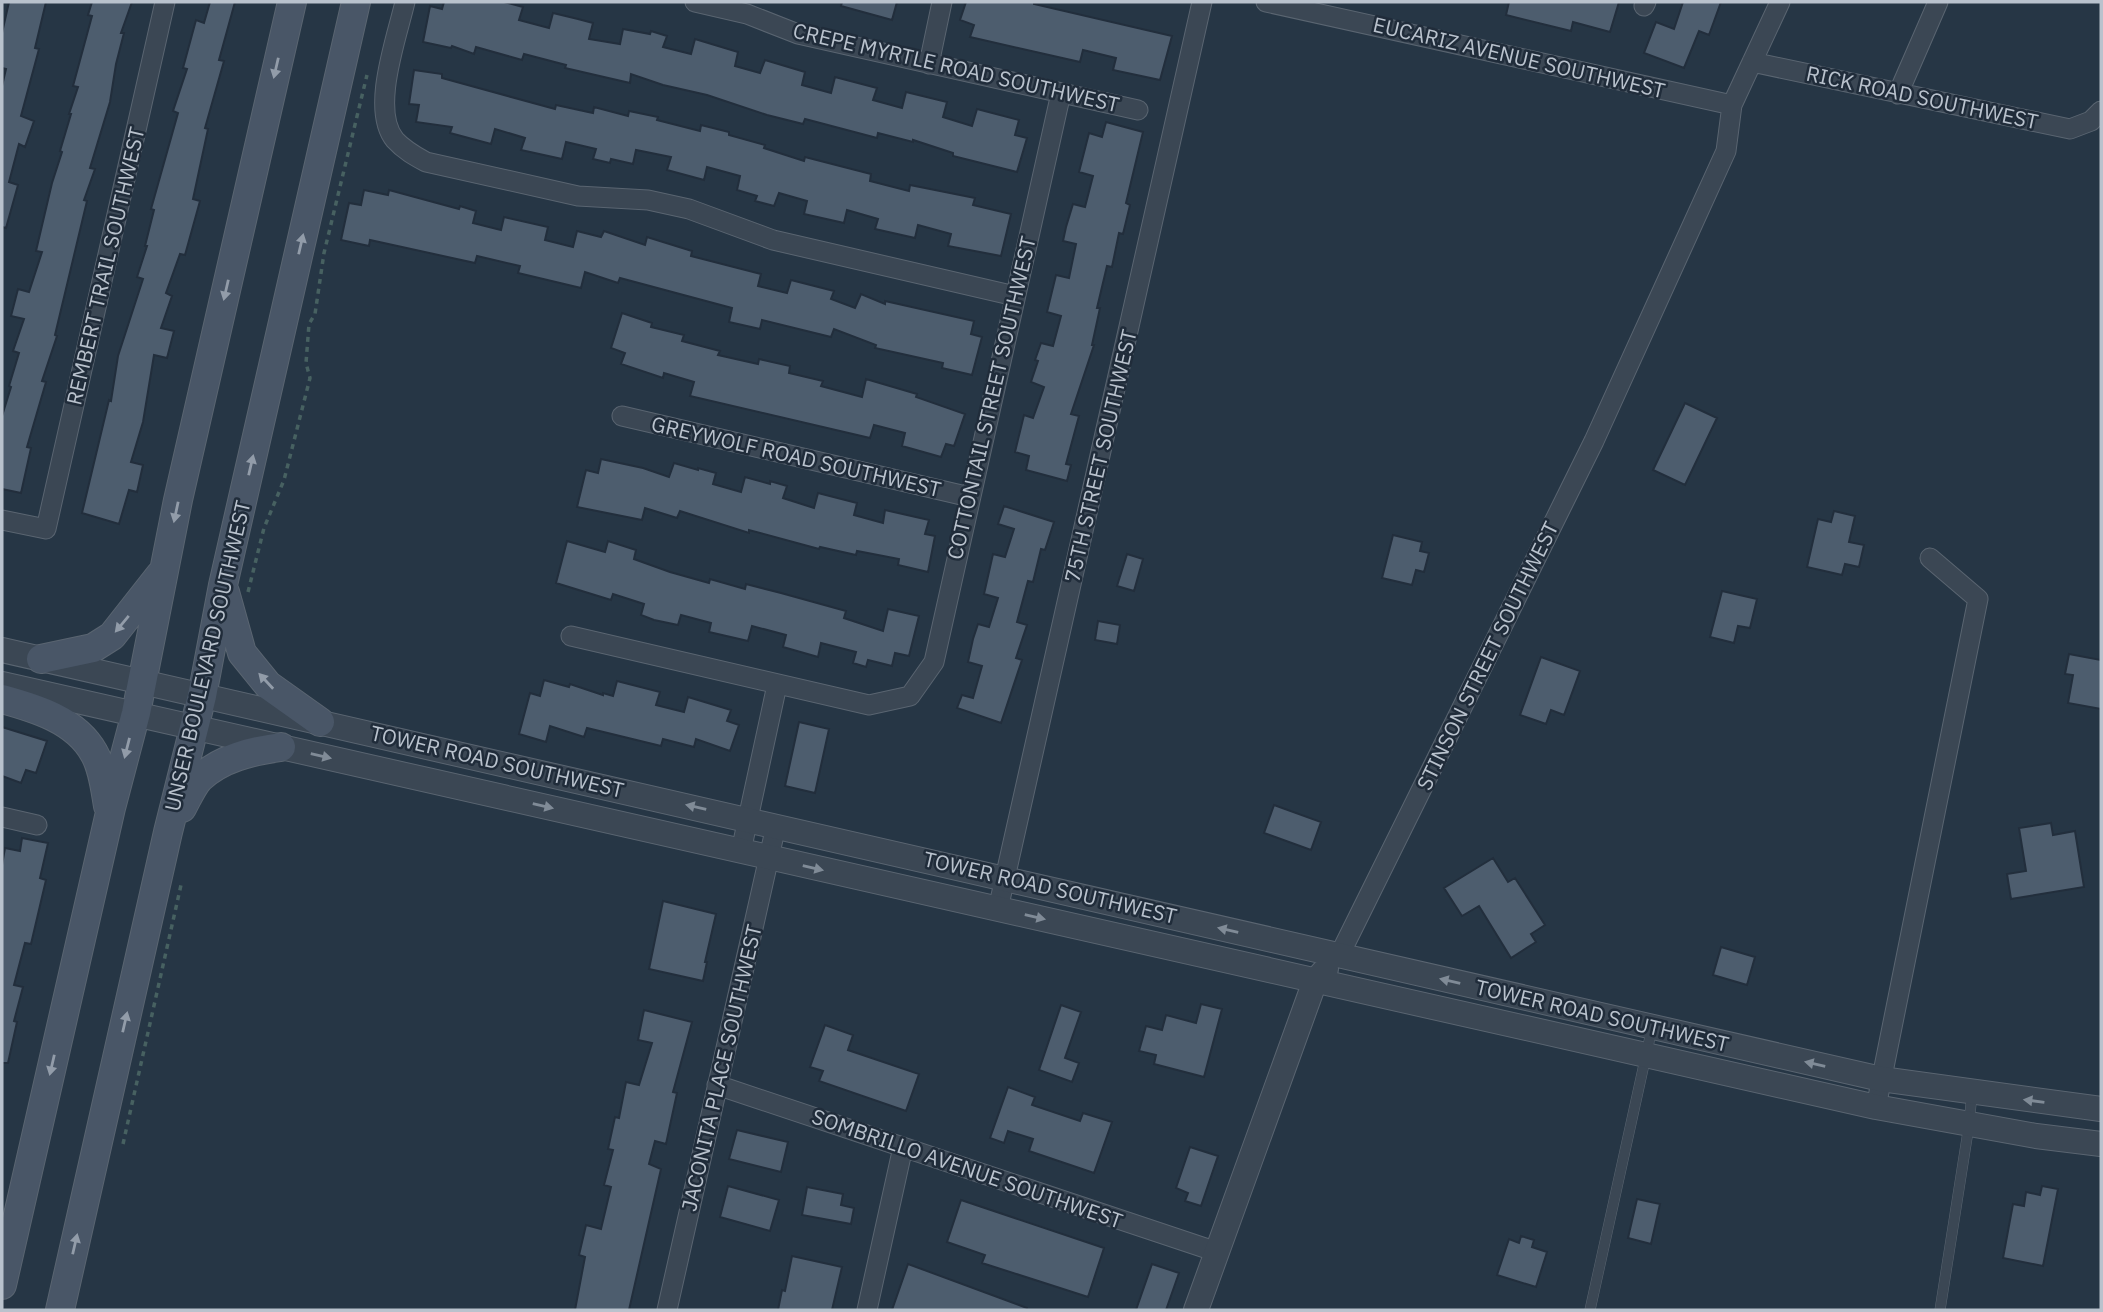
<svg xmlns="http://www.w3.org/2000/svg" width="2103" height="1312" font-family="'IBM Plex Sans',sans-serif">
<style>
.building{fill:#4d5d6e;stroke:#222e3c;stroke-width:2}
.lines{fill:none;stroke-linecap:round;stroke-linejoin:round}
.service-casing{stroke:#5a6571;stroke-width:11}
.minor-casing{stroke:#5a6571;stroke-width:21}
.tertiary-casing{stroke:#5a6571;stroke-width:26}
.secondary-casing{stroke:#5a6571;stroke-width:30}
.path{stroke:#476161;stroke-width:3.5;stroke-dasharray:5 5;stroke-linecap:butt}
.service{stroke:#3b4754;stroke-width:10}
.minor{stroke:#3b4754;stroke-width:19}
.tertiary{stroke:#3b4754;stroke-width:24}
.secondary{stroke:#495667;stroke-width:28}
.oneway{fill:#929ca9}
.oneway2{fill:#808b97}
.labels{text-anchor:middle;stroke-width:5;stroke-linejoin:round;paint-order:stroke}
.street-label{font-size:21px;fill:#b9c2cd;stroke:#202c3a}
</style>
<rect width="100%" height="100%" fill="#263645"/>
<path class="building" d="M9 2H46L35 48 39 49 21 116 34 121 25 147 19 144 9 182 18 185 6 228 2 227V86L6 69 2 68V33Z
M92 2H132L121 33H124L116 64 110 102 90 168 95 169 84 200 87 201 55 335 57 336 42 381 46 382 27 447 31 448 21 493 2 489V416L11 387 9 386 19 353 13 351 24 319 11 316 18 289 29 292 42 252 36 251 52 183 62 152 60 151 71 114H69L78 87 73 86 92 16 88 15Z
M210 2H235L219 60 224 61 205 128 208 129 193 199 200 201 185 255 180 254 166 293 172 296 161 328 174 331 167 358 154 355 143 422 131 462 143 465 137 492 129 490 119 524 82 513 109 400 111 401 118 356 143 279 137 277 147 246H145L154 210 151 209 178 113 173 111 187 69 183 68 196 20 204 23Z
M444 2H504L523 7 519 20 549 28 553 13 578 19 593 23 589 39 620 44 623 29 650 34 651 31 667 36 663 47 691 54 695 39 738 52 735 66 760 73 765 60 805 72 802 85 831 93 835 77 877 88 873 100 902 108 906 92 947 102 943 117 972 126 977 109 1019 120 1015 135 1027 138 1017 172 953 156V153L913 140V142L878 133 877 138 805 119 803 124 767 115 707 95 663 85 631 74 630 83 565 68 566 65 524 54 522 60 476 47 474 54 452 46 451 48 423 42 430 6 442 9Z
M842 2H897L892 20 841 6Z
M966 2H1034V4L1172 36 1160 80 1113 70 1116 58 1083 50 1080 62 970 37 974 25 960 20Z
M1509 2H1619L1610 32 1573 22 1571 31 1506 15Z
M1683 2H1721L1709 35 1699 31 1684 68 1644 53 1656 22 1674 29Z
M414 70 442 74V78L555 109 556 105 593 113 594 107 628 116 629 111 658 117 657 120 700 131 701 125 729 132V135L765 145 764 148 804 161 805 157 871 174 870 181 909 191 910 185 975 198 973 205 1011 214 1001 256 948 246 951 234 918 225 915 238 875 229 878 219 847 210 844 223 804 214 807 201 779 193 774 206 755 201 757 196 737 190 740 176 707 167 704 180 667 170 671 157 636 150 633 164 611 159 610 163 593 159 596 149 566 142 562 159 521 150 525 138 495 129 491 144 450 133 452 127 416 122 419 105 409 104Z
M1106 122 1143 132 1126 203 1130 205 1123 234 1119 233 1112 267 1107 266 1097 308H1100L1092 345H1094L1071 414 1079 416 1066 464 1071 465 1067 481 1026 470 1029 456 1015 452 1024 415 1033 418 1044 387 1031 382 1038 361 1035 360 1041 343 1053 346 1061 316 1047 312 1056 275 1069 278 1076 244 1063 241 1066 227 1073 204 1085 207 1093 176 1079 172 1089 133 1102 137Z
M364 190 388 195 389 190 459 209 460 206 476 211 473 223 501 230 504 217 548 227 545 240 573 247 577 231 601 237 604 231 645 245 647 237 692 251 691 256 761 274 758 286 787 293 791 280 834 291 831 299 855 308 861 294 885 304V301L974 321 971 334 982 337 972 375 942 368 943 363 875 348 876 345 834 329 831 337 762 320 760 329 729 322 732 308 620 278 618 283 585 272 581 288 518 273 520 266 477 256 475 263 370 240 369 246 341 240 349 203 361 205Z
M622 313 652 323 651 327 684 335 682 341 720 351 718 355 758 364 759 359 790 366 789 373 823 381 821 386 862 397 866 379 917 394 916 397 965 414 954 446 946 444 941 457 902 446 905 433 874 425 870 438 690 396 694 382 664 373 663 378 621 364 625 353 611 348Z
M1685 403 1717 418 1685 485 1653 470Z
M601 459 643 468 669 477 674 463 698 470V468L716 473 713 484 741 492 745 477 770 484V481L787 486 783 498 814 508 818 493 857 503 854 515 883 523 885 510 929 520 925 534 935 536 928 572 898 565 899 559 857 551 856 555 820 547 819 549 749 530V533L680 511 677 518 645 508 642 520 577 507 586 470 598 473Z
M1004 506 1054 522 1045 550 1041 549 1033 582 1028 581 1017 622 1027 625 1016 658 1022 660 1001 723 957 708 962 695 973 698 982 666 968 662 973 639 978 624 989 627 998 598 984 594 993 554 1005 557 1014 529 998 524Z
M1834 511 1855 516 1849 542 1864 545 1859 567 1845 564 1842 575 1807 567 1818 519 1831 522Z
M1393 535 1422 542 1420 551 1429 553 1424 572 1416 570 1412 585 1382 578Z
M567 541 605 552 608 541 636 550 634 559 670 572 709 583 710 579 745 589 746 584 781 593 846 611 844 618 883 631 888 609 919 616 909 656 895 653 892 666 868 660 866 667 853 663 856 652 821 643 818 657 783 647 786 635 752 626 748 641 709 632 711 623 681 615 678 625 654 620 641 615 644 604 613 594 611 600 556 583Z
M1127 554 1143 559 1134 591 1117 586Z
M1722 591 1757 599 1750 628 1738 626 1734 643 1710 637Z
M1098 621 1120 625 1117 644 1095 640Z
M2069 654 2101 660V709L2068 703 2073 675 2065 674Z
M1541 657 1580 671 1564 715 1551 710 1546 724 1520 715Z
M544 680 569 687 570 684 603 695V693L613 696 617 681 660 692 656 705 684 712 688 697 731 710 727 721 739 725 730 751 696 739 694 747 663 739 661 746 587 728 584 737 550 726 546 742 519 734 530 693 540 696Z
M799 722 829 729 815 793 785 786Z
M2 727 47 741 36 773 26 770 21 783 2 776Z
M1274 805 1321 822 1311 850 1264 833Z
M2051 823 2053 835 2075 831 2084 887 2011 899 2007 874 2026 871 2019 828Z
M22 838 48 843 40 878 46 880 31 944 25 943 14 985 23 987 14 1021 17 1022 8 1063H2V865L5 848 20 851Z
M1493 858 1508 882 1515 878 1545 925 1531 934 1536 942 1511 958 1479 906 1462 916 1444 888Z
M663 901 716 914 705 962H707L703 981 649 969Z
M1721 947 1755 957 1747 985 1713 975Z
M1201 1004 1222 1009 1204 1077 1154 1064 1156 1055 1139 1051 1146 1026 1162 1030 1166 1015 1196 1023Z
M1061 1005 1081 1012 1065 1058 1079 1063 1072 1082 1039 1070Z
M644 1010 692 1022 673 1092 677 1093 666 1144 655 1141 649 1164 661 1169 629 1310H575L585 1257 579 1255 586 1225 601 1229 611 1187 604 1185 613 1150 608 1149 615 1117 619 1118 626 1082 639 1085 652 1043 638 1040Z
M825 1025 853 1035 848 1050 919 1074 906 1111 819 1081 823 1071 810 1067Z
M1008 1087 1035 1097 1032 1105 1080 1121 1083 1113 1112 1122 1094 1173 1029 1151 1033 1139 1008 1131 1004 1143 990 1138Z
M737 1130 788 1142 781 1172 729 1159Z
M1190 1147 1218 1156 1201 1206 1185 1201 1188 1193 1176 1188Z
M728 1186 779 1200 770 1231 720 1217Z
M2042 1186 2058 1189 2043 1266 2003 1258 2013 1204 2024 1206 2026 1192 2040 1195Z
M807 1187 843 1194 841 1205 854 1208 851 1224 802 1215Z
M1637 1199 1660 1204 1651 1244 1628 1238Z
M961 1200 1104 1248 1088 1297 982 1263 985 1255 947 1242Z
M1521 1236 1534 1240 1532 1247 1547 1252 1536 1287 1497 1275 1509 1239 1519 1243Z
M792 1256 842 1267 832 1310H778L782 1290 785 1291Z
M908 1264 1027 1308V1310H892Z
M1152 1264 1179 1273 1166 1310H1136Z"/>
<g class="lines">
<g class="service-casing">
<path id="service" d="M1590 1310 1652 1028
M1940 1310 1969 1125 1972 1093"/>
</g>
<g class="minor-casing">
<path id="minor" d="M405 2C397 37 370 110 395 140 404 150 415 156 426 162L578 196 648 200 689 209 773 240 1015 296
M695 2 747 14 798 34 1138 110
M1266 2 1732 105
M1644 6 1646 2
M1752 62 2070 129 2091 121 2101 111
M929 64 942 2
M1898 94 1938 2
M622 416 970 497
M2 520 46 529 165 2
M571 636 869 705 910 696 934 662 1061 93
M2 817 37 825
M741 851 777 685
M998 909 1202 2
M1339 956 1594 441 1726 151 1732 105 1780 2
M717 1085 1217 1252
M1876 1107 1978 599 1930 558
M667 1310 776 826
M867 1310 903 1147"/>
</g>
<g class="tertiary-casing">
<path id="tertiary" d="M2 650 1881 1079 2101 1109
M2 684 1876 1107 2036 1136 2101 1144
M1196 1310 1315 981 1326 969"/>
</g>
<g class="secondary-casing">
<path id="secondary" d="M225 592 242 653 268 685 320 722
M41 659 93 648 112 636 160 575
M2 699C35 708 76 720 94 753 103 768 105 789 108 806
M182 808C187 799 192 787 199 779 221 758 252 751 281 747
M2 1285 111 808 136 713 178 500 292 2
M60 1310 168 832 202 696 223 585 356 2"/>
</g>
<path class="path" d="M248 592 264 528 284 480 310 378 306 363 309 324 315 314 324 253 367 75
M123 1144 181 885"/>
<use href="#service" class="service"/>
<use href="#minor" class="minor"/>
<use href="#tertiary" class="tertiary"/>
<use href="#secondary" class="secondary"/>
</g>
<defs><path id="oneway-solid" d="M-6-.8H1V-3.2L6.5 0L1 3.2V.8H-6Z" transform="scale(1.75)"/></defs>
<g class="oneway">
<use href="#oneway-solid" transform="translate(276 68) rotate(103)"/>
<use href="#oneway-solid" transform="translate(301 244) rotate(-77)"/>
<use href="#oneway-solid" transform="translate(226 290) rotate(103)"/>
<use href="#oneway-solid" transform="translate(251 465) rotate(-77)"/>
<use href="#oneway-solid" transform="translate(176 512) rotate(102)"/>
<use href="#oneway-solid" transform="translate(122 624) rotate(130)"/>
<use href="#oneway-solid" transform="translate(266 681) rotate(-133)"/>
<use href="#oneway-solid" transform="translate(127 748) rotate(104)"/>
<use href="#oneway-solid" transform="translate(125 1022) rotate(-77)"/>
<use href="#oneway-solid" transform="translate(52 1065) rotate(103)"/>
<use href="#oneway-solid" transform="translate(75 1244) rotate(-77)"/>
</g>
<g class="oneway2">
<use href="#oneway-solid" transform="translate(321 756) rotate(13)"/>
<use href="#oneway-solid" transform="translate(543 806) rotate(13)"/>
<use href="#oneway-solid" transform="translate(696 807) rotate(-167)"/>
<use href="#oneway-solid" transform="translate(813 868) rotate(13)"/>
<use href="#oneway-solid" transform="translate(1035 917) rotate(13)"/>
<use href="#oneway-solid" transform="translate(1228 930) rotate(-167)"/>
<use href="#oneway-solid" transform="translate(1450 981) rotate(-167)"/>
<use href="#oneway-solid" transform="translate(1815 1064) rotate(-167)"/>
<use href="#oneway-solid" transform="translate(2034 1101) rotate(-172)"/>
</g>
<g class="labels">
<g class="street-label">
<text transform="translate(1519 58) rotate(13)" y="7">EUCARIZ AVENUE SOUTHWEST</text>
<text transform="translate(956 68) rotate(13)" y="7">CREPE MYRTLE ROAD SOUTHWEST</text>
<text transform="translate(1922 98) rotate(12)" y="7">RICK ROAD SOUTHWEST</text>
<text transform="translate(106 266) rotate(-77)" y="7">REMBERT TRAIL SOUTHWEST</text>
<text transform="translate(992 398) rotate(-77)" y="7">COTTONTAIL STREET SOUTHWEST</text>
<text transform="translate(1101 456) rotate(-77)" y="7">75TH STREET SOUTHWEST</text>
<text transform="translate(796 457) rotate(13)" y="7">GREYWOLF ROAD SOUTHWEST</text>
<text transform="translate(208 656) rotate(-77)" y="7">UNSER BOULEVARD SOUTHWEST</text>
<text transform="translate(1488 656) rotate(-64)" y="7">STINSON STREET SOUTHWEST</text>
<text transform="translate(497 762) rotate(13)" y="7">TOWER ROAD SOUTHWEST</text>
<text transform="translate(1050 888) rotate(13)" y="7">TOWER ROAD SOUTHWEST</text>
<text transform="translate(1602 1016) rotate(13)" y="7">TOWER ROAD SOUTHWEST</text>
<text transform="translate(722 1068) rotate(-77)" y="7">JACONITA PLACE SOUTHWEST</text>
<text transform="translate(967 1169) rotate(19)" y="7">SOMBRILLO AVENUE SOUTHWEST</text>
</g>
</g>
<rect width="2103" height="1312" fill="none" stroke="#b9c2cd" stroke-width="7"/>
</svg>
